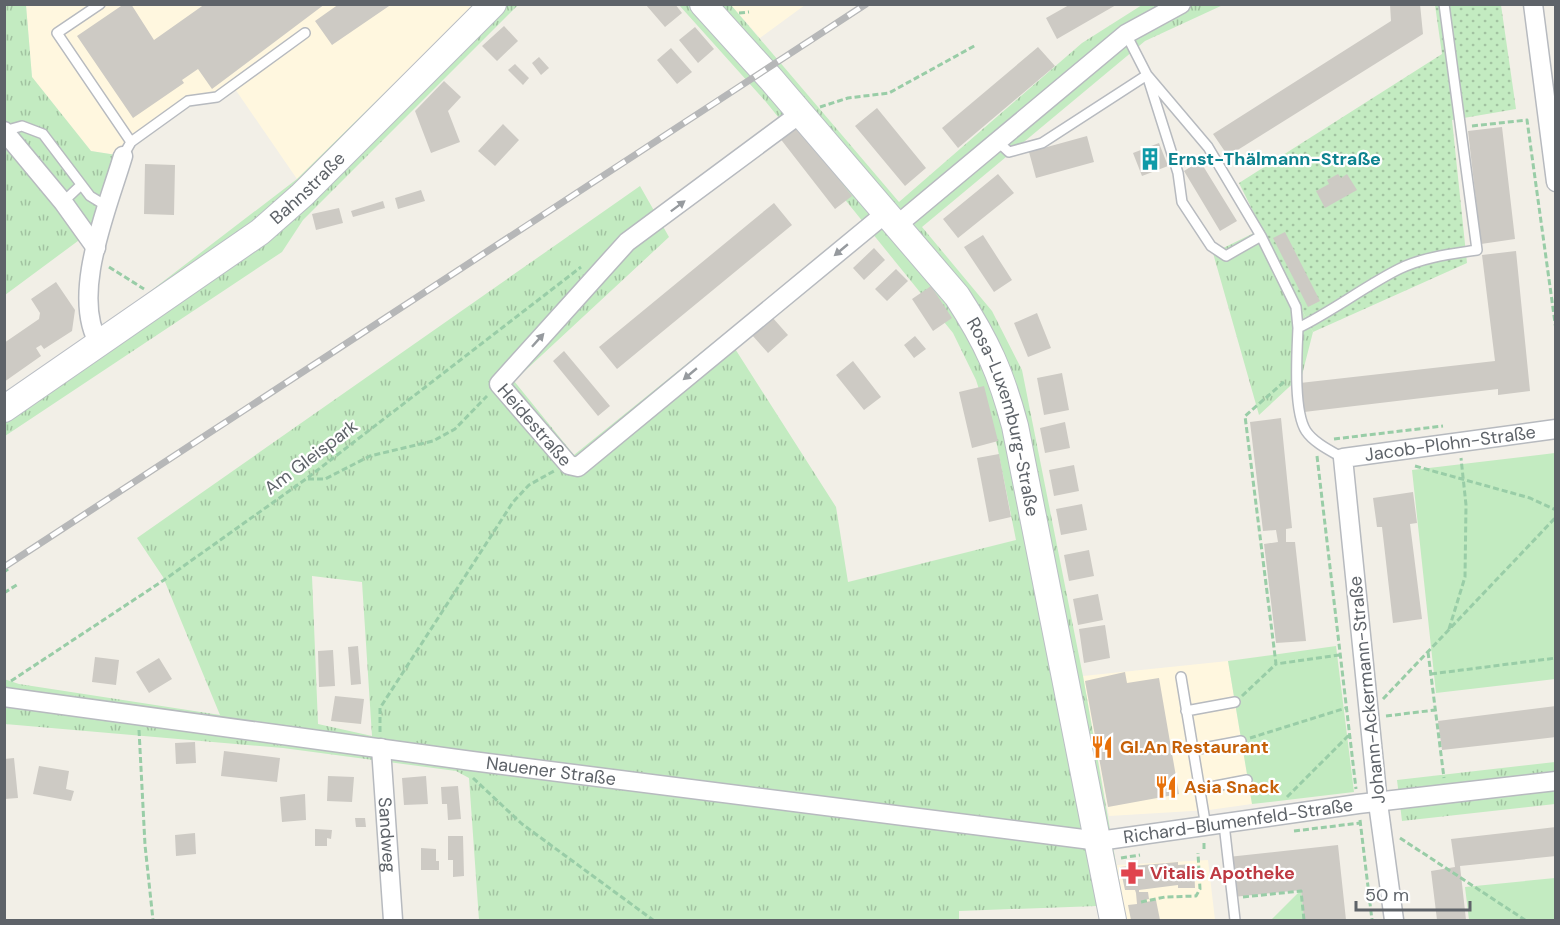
<svg xmlns="http://www.w3.org/2000/svg" width="1560" height="925" font-family="'DM Sans',sans-serif">
<style>
.commercial{fill:#fff7df}
.grass{fill:url(#grass-tufts);fill-rule:evenodd}
.park{fill:#c3ebc1}
.garden{fill:url(#garden-dots)}
.building{fill:#cdcac4}
.lines{fill:none;stroke-linecap:round;stroke-linejoin:round}
.lane-casing{stroke:#b7babf;stroke-width:12}
.street-casing{stroke:#b7babf;stroke-width:21}
.secondary-casing{stroke:#babec4;stroke-width:28}
.path{stroke:#99cda7;stroke-width:3;stroke-dasharray:6 3;stroke-linecap:butt}
.lane{stroke:#fff;stroke-width:9}
.street{stroke:#fff;stroke-width:18}
.secondary{stroke:#fff;stroke-width:26}
.rail-casing{stroke:#b6b7b8;stroke-width:7}
.rail{stroke:#fff;stroke-width:4.5;stroke-dasharray:14;stroke-linecap:butt}
.oneway{fill:#969a9e}
.labels{text-anchor:middle;stroke-width:4.5;stroke-linejoin:round;paint-order:stroke}
.culture-label{font-size:18px;font-weight:bold;fill:#0d838f;stroke:#fff;text-anchor:start}
.street-label{font-size:18px;fill:#5e6369;stroke:#fff}
.food-label{font-size:18px;font-weight:bold;fill:#c56008;stroke:#fff;text-anchor:start}
.health-label{font-size:18px;font-weight:bold;fill:#be3a42;stroke:#fff;text-anchor:start}
</style>
<defs>
<pattern id="grass-tufts" width="24" height="20" patternUnits="userSpaceOnUse" patternTransform="scale(1.5)"><rect width="24" height="20" fill="#c3ebc1"/><path d="M3 7l-1-3M5 7V3M7 7l1-3M15 17l-1-3M17 17v-4M19 17l1-3" fill="none" stroke="#a2c2a1"/></pattern>
<pattern id="garden-dots" width="8" height="8" patternUnits="userSpaceOnUse" patternTransform="scale(1.5)"><rect width="8" height="8" fill="#c3ebc1"/><path d="M2 2h.1M6 6h.1" fill="none" stroke="#a2c2a1" stroke-width="1.8" stroke-linecap="round"/></pattern>
</defs>
<rect width="100%" height="100%" fill="#f2efe7"/>
<path class="commercial" d="M26 5H474L297 179 233 86 217 97 188 101 131 142 123 156 91 151 32 77Z
M731 5H805L760 38Z
M1228 661 1252 804 1209 810 1109 816 1083 676Z
M1208 860 1215 920H1126L1117 865Z"/>
<path class="grass" d="M5 5H26L32 77 91 151 123 156 96 248 86 235 5 295Z
M474 5H518L303 220 282 252 5 436V394L80 345 297 179Z
M679 5H731L899 202 1082 43 1142 5H1223L1145 41 922 227 992 311 1022 370 1083 676 1126 920H1100L1097 906 959 911V920H479L469 778 456 771 283 748 5 724 4 679 19 684 220 715 163 577 137 538 640 186 669 237 514 381 574 455 725 333 836 507 848 582 1016 540 997 445 976 380 953 333 766 102ZM312 576 362 582 372 736 318 724Z
M1262 229 1313 332 1302 375 1259 415 1213 253Z
M1555 762V804L1402 821 1397 780Z"/>
<path class="park" d="M1555 453V679L1436 693 1412 470Z
M1336 646 1354 792 1252 804 1228 661Z
M1555 878V920H1469L1465 887Z
M1301 890 1304 920H1271Z"/>
<path class="garden" d="M1435 5H1501L1516 109 1452 120 1467 263 1313 332 1239 183 1442 54Z"/>
<path class="building" d="M124 4H131L154 40 205 4H325L212 89 198 69 182 80 184 83 133 118 77 36Z
M339 4H392L332 45 315 21Z
M675 4 682 13 665 27 646 5Z
M1390 4H1420L1423 34 1228 156 1213 134 1391 21Z
M1069 5H1116L1057 39 1046 18Z
M504 26 518 41 497 61 482 46Z
M695 27 714 49 698 63 679 40Z
M1038 47 1055 66 958 148 942 128Z
M671 48 692 72 677 84 657 60Z
M539 57 549 68 541 75 532 63Z
M515 64 529 78 523 85 508 70Z
M444 81 461 97 448 111 460 142 431 153 415 111Z
M877 108 926 168 905 186 855 126Z
M503 124 519 140 495 166 478 151Z
M796 124 852 196 835 209 779 137Z
M1502 127 1515 239 1481 244 1468 131Z
M1087 136 1094 162 1036 178 1029 152Z
M1159 143 1168 166 1142 176 1133 153Z
M1200 161 1237 221 1220 231 1184 171Z
M145 164 175 165 174 215 144 214Z
M998 174 1014 193 958 238 943 219Z
M1338 174 1341 178 1347 174 1357 190 1325 208 1316 191 1329 184 1327 180Z
M421 190 425 201 398 209 395 198Z
M383 201 385 208 353 217 351 211Z
M774 203 792 225 617 369 599 347Z
M339 208 343 223 316 230 312 214Z
M1285 232 1320 301 1308 307 1273 238Z
M983 235 1012 280 994 292 964 247Z
M874 248 885 260 864 280 853 268Z
M1516 251 1530 391 1498 395V389L1304 412 1300 383 1495 361 1482 255Z
M896 269 908 281 887 301 875 289Z
M56 282 75 310 72 331 44 349 41 345 36 348 41 356 4 382V343L39 319 40 313 31 299Z
M931 286 952 318 933 331 912 299Z
M1037 313 1051 348 1028 357 1014 323Z
M772 317 788 335 768 353 752 335Z
M915 336 926 349 914 358 904 345Z
M564 351 610 406 598 416 553 361Z
M853 361 881 397 864 410 836 375Z
M1062 373 1069 410 1044 415 1037 378Z
M984 386 998 441 972 448 959 392Z
M1281 418 1292 528 1286 529V542H1295L1306 641 1276 643 1264 544 1278 542 1276 530 1263 531 1250 422Z
M1065 422 1070 448 1045 453 1040 428Z
M999 454 1011 517 989 522 977 458Z
M1074 465 1079 491 1054 496 1049 470Z
M1413 492 1417 523 1410 524 1422 619 1393 623 1382 527H1377L1373 498Z
M1082 504 1087 530 1061 535 1056 509Z
M1089 550 1094 576 1069 581 1064 555Z
M1098 594 1103 620 1078 625 1073 599Z
M1105 625 1110 658 1084 663 1079 629Z
M358 646 361 684 351 685 348 647Z
M333 650 335 686 319 687 318 651Z
M95 657 119 660 116 685 92 682Z
M159 658 172 679 149 693 136 672Z
M1125 672 1127 683 1159 678 1179 794 1108 807 1085 681Z
M335 696 364 699 361 724 331 721Z
M1556 706V737L1442 750 1438 721Z
M195 742 196 763 176 764 175 743Z
M224 751 280 758 277 782 221 776Z
M14 758 18 798 4 799V759Z
M39 766 69 771 66 789 74 791 71 801 33 794Z
M328 776 354 777 352 802 327 801Z
M426 776 428 804 404 805 402 778Z
M458 786 461 819 448 820 447 804H442L441 787Z
M305 794 306 820 282 822 280 797Z
M355 818H365L366 827H356Z
M1556 827V856L1460 866 1466 920H1437L1431 871 1455 867 1451 839Z
M315 829 332 830 331 839 327 838V846H315Z
M195 833 196 854 176 856 175 835Z
M448 836H463L464 876 453 877V860H448Z
M1338 845 1346 920H1304L1301 890 1233 897 1228 857Z
M421 848 436 849V861H439V870H421Z
M1178 862V865L1194 864 1195 888H1178V885L1139 890V892H1148L1149 899 1141 901V903L1156 900 1160 920H1131L1128 905 1137 904 1136 893 1135 890H1125L1120 867Z"/>
<g class="lines">
<g class="lane-casing">
<path id="lane" d="M100 4 57 33 131 142
M1126 34 1147 75 1208 147 1261 236 1296 307 1298 328
M4 131 22 126 43 134 90 196 108 207
M996 140 1009 152 1042 143 1147 75 1178 173 1182 202 1211 246 1226 256 1261 236
M123 156 131 142 188 101 217 97 305 33
M63 202 81 185
M1343 458C1331 451 1314 443 1306 431 1293 411 1297 352 1298 328 1333 311 1365 286 1399 269 1423 257 1451 254 1477 250L1444 4
M1181 677 1206 827
M1186 711 1235 702
M1193 750 1241 741
M1200 789 1247 780
M1224 824 1235 920"/>
</g>
<g class="street-casing">
<g id="street">
<path d="M1533 4 1556 182"/>
<path id="s1" d="M801 113 627 242 499 384 569 465 578 467 886 213"/>
<path d="M4 131 63 202 96 248"/>
<path d="M896 226 1126 34 1181 4"/>
<path d="M100 345C69 297 108 207 123 156"/>
<path id="s2" d="M4 697 472 761 1099 841 1358 804 1556 781"/>
<path id="s3" d="M381 748 393 920"/>
<path id="s4" d="M1394 920 1378 803 1343 458 1556 429"/>
</g>
</g>
<g class="secondary-casing">
<g id="secondary">
<path id="s5" d="M703 4 771 79 957 296C987 342 1001 373 1015 426L1113 920"/>
<path id="s6" d="M4 409 260 232 302 195 493 4"/>
</g>
</g>
<path class="path" d="M739 13 749 12
M820 107 848 98 889 93 976 45
M1472 126 1527 120 1556 330
M109 267 144 289
M1284 382 1245 416 1276 664 1339 655
M1334 439 1443 426
M1317 456 1356 789
M1415 466 1530 498 1556 510
M308 479H325L370 456 433 441 455 429 487 396
M4 572 8 569
M4 593 18 584
M1449 629 1465 577 1466 505 1461 458
M1428 652 1444 778
M1431 674 1556 658
M11 681 164 580 306 479 581 267
M1242 696 1276 664
M1383 699 1556 517
M1386 716 1435 710
M139 730 145 845 153 920
M380 732V708L513 502 529 485 554 471
M1250 738 1346 708
M473 778 522 824 653 920
M1287 797 1350 734
M1360 820 1372 920
M1294 831 1360 823
M1400 838 1525 920
M1204 843V852
M1121 858 1140 855
M1243 897 1301 891 1304 920
M1141 902 1165 897 1196 896 1200 889 1198 853"/>
<use href="#lane" class="lane"/>
<use href="#street" class="street"/>
<use href="#secondary" class="secondary"/>
<g class="rail-casing">
<path id="rail" d="M4 567 866 4"/>
</g>
<use href="#rail" class="rail"/>
</g>
<defs><path id="oneway-solid" d="M-6-.8H1V-3.2L6.5 0L1 3.2V.8H-6Z" transform="scale(1.5)"/></defs>
<g class="oneway">
<use href="#oneway-solid" transform="translate(678 206) rotate(-37)"/>
<use href="#oneway-solid" transform="translate(841 250) rotate(140)"/>
<use href="#oneway-solid" transform="translate(538 340) rotate(-48)"/>
<use href="#oneway-solid" transform="translate(690 374) rotate(140)"/>
</g>
<defs>
<g id="building-bare" transform="scale(1.8)"><path d="M-4-6H4V6H1V3H-1V6H-4ZM-2.5-4.3h1.7v1.8h-1.7ZM.8-4.3h1.7v1.8H.8ZM-2.5-1h1.7V.8h-1.7ZM.8-1h1.7V.8H.8Z" fill="#0f9aa8" stroke="#fff" stroke-width="2.5" paint-order="stroke"/></g>
<g id="restaurant-bare" transform="scale(1.8)"><path d="M-5-6h1v4h1v-4h1v4h1v-4h1v5L-1.5 .5V6h-2V.5L-5-1ZM5-6V6H3V1.5H1.5Q1.5-4 5-6Z" fill="#e8710a" stroke="#fff" stroke-width="2.5" paint-order="stroke"/></g>
<g id="pharmacy-bare" transform="scale(1.8)"><path d="M-2-6h4v4h4v4h-4v4h-4v-4h-4v-4h4Z" fill="#e0444e" stroke="#fff" stroke-width="2.5" paint-order="stroke"/></g>
</defs>
<g fill-rule="evenodd">
<use href="#building-bare" x="1150" y="159"/>
<use href="#restaurant-bare" x="1102" y="747"/>
<use href="#restaurant-bare" x="1166" y="787"/>
<use href="#pharmacy-bare" x="1132" y="873"/>
</g>
<g class="labels">
<g class="culture-label">
<text x="1168" y="165">Ernst-Thälmann-Straße</text>
</g>
<g class="street-label">
<text dy="6" stroke="none"><textPath href="#s6" startOffset="376">Bahnstraße</textPath></text>
<text dy="6" stroke="none"><textPath href="#s5" startOffset="518">Rosa-Luxemburg-Straße</textPath></text>
<text dy="6" stroke="none"><textPath href="#s1" startOffset="462">Heidestraße</textPath></text>
<text dy="6" stroke="none"><textPath href="#s4" startOffset="573">Jacob-Plohn-Straße</textPath></text>
<text transform="translate(311 457) rotate(-37)" y="6">Am Gleispark</text>
<text transform="translate(1367 690) rotate(-96)" y="6">Johann-Ackermann-Straße</text>
<text dy="6" stroke="none"><textPath href="#s2" startOffset="552">Nauener Straße</textPath></text>
<text dy="6" stroke="none"><textPath href="#s2" startOffset="1245">Richard-Blumenfeld-Straße</textPath></text>
<text dy="6" stroke="none"><textPath href="#s3" startOffset="87">Sandweg</textPath></text>
</g>
<g class="food-label">
<text x="1120" y="753">GI.An Restaurant</text>
<text x="1184" y="793">Asia Snack</text>
</g>
<g class="health-label">
<text x="1150" y="879">Vitalis Apotheke</text>
</g>
</g>
<rect width="1560" height="925" fill="none" stroke="#5e6369" stroke-width="12"/>
<path d="M1356 901v9h114v-9" fill="none" stroke="#5e6369" stroke-width="3"/>
<text x="1365" y="901" font-size="18" fill="#5e6369" stroke="#ffffff" stroke-width="4.5" paint-order="stroke">50 m</text>
</svg>
